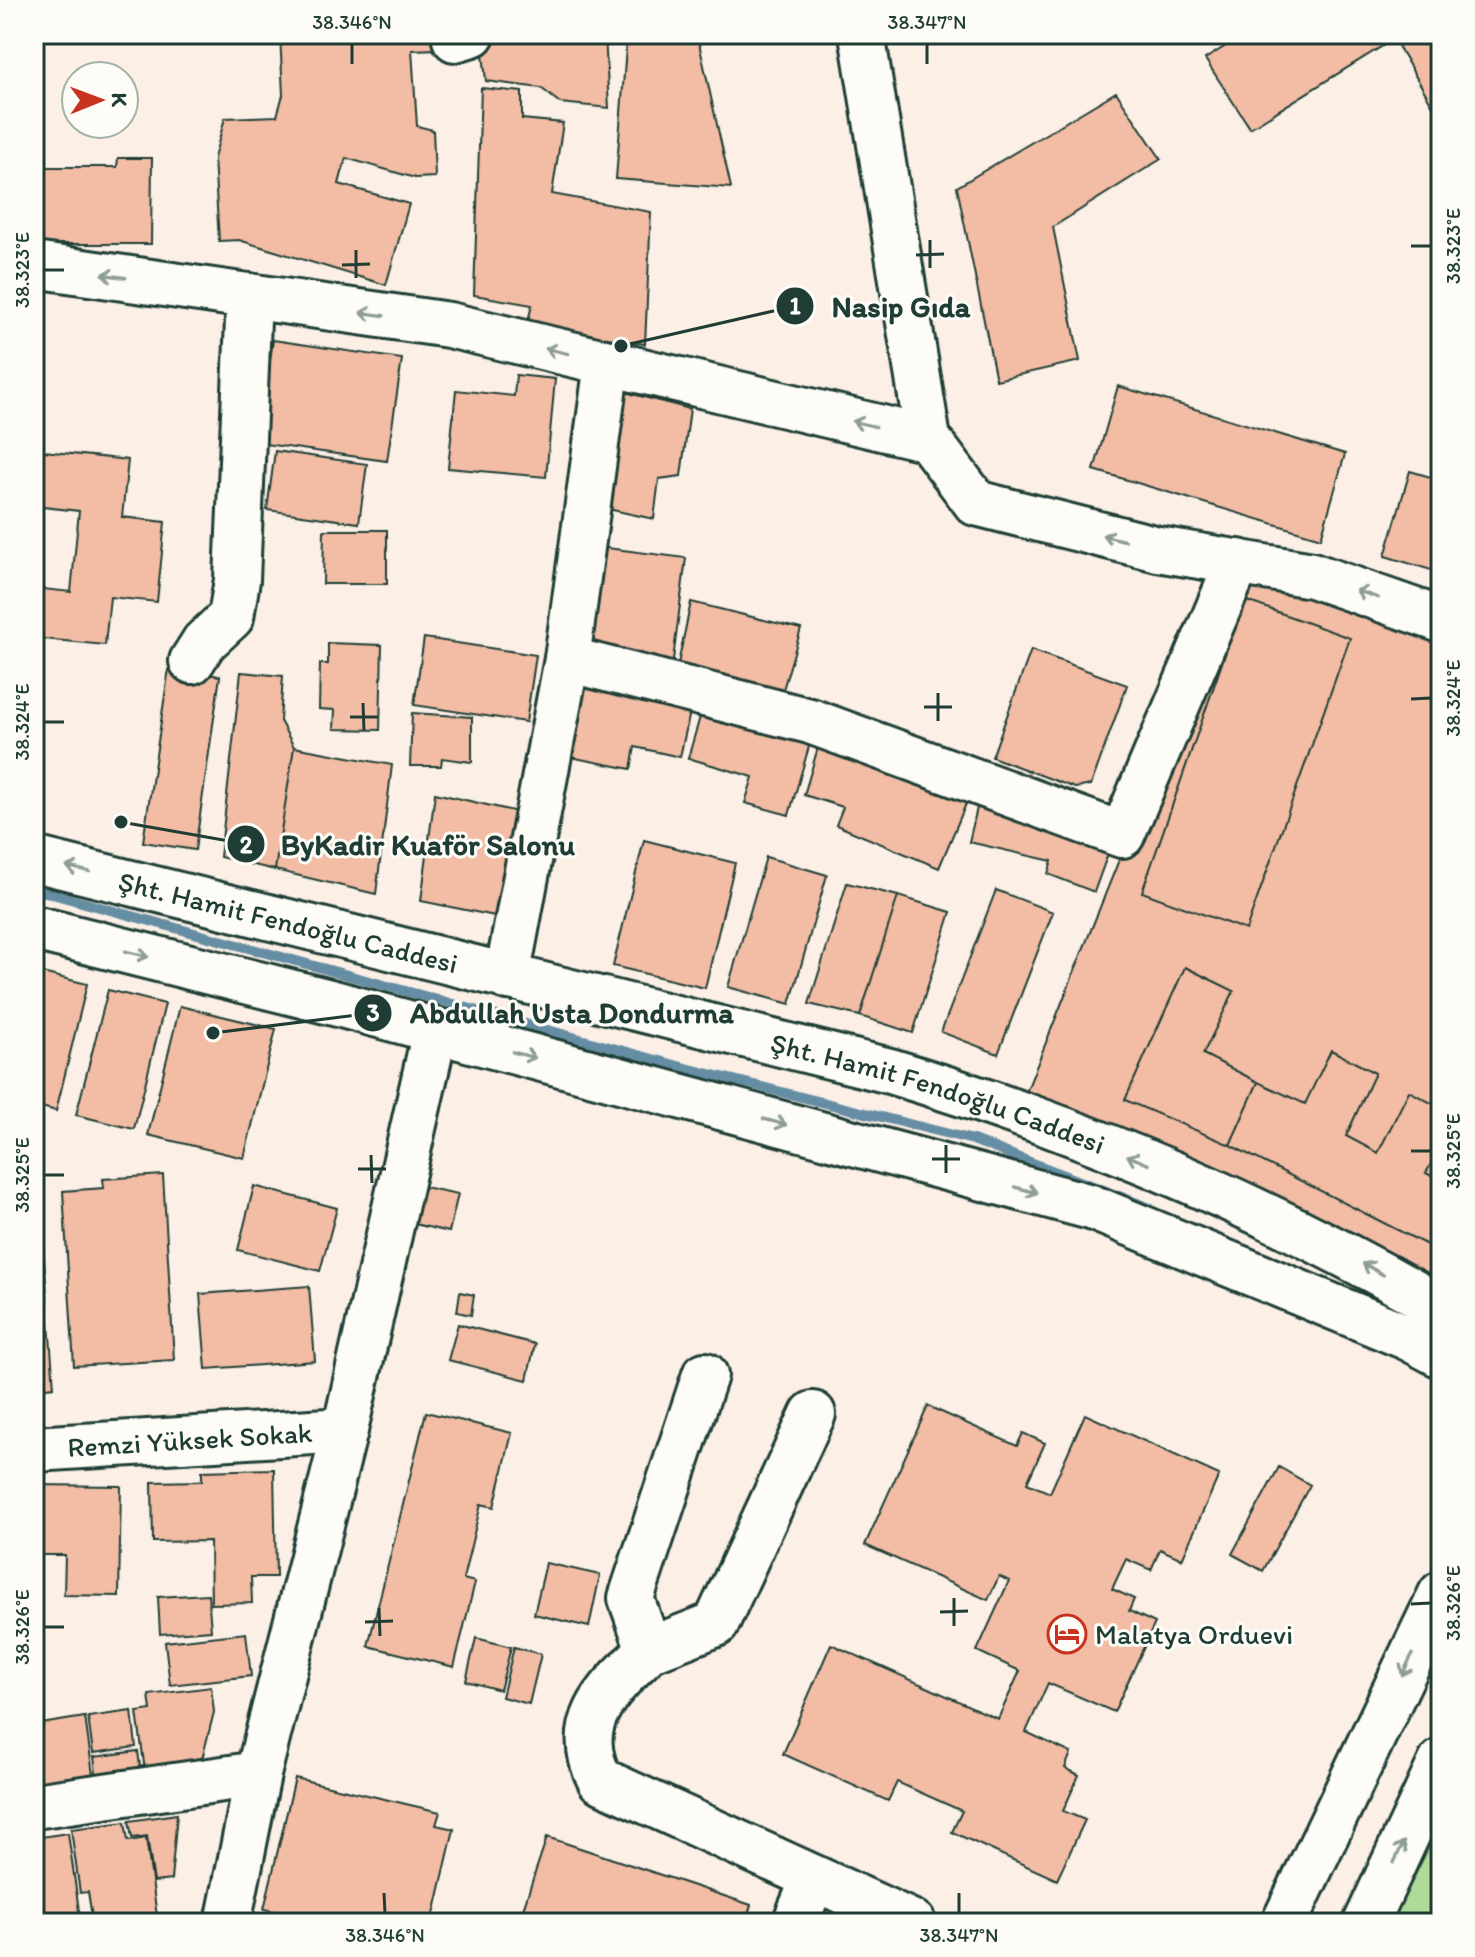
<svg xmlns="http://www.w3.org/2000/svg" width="1475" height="1957" font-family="Itim,sans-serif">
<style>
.green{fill:#b0da98;stroke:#688c66;stroke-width:2}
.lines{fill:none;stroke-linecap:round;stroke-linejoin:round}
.stream{stroke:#658ea4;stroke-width:10}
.building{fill:#f2bda4;stroke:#1f3d34;stroke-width:2}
.minor-casing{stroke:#1f3d34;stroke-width:50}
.major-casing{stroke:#1f3d34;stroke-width:50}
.minor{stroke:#fdfcf7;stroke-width:44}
.major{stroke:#fdfcf7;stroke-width:44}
.oneway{stroke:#8e9c96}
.ticks{fill:none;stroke:#1f3d34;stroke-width:3}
.labels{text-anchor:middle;stroke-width:6;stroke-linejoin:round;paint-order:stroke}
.street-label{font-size:28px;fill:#1f3d34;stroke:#fdfcf7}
.poi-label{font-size:28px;fill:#1f3d34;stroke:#fdfcf7;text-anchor:start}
.leader{fill:none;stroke:#1f3d34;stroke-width:3}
.callout-dot{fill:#1f3d34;stroke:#fdfcf7;stroke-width:3}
.mark-label{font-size:24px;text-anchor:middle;font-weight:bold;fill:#fff}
.callout-label{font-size:30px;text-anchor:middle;font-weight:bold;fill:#1f3d34;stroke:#fdfcf7;stroke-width:6;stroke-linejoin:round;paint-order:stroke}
.neatline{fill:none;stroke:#1f3d34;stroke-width:3}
.ticks-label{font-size:20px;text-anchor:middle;fill:#1f3d34}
</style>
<rect width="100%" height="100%" fill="#fbefe6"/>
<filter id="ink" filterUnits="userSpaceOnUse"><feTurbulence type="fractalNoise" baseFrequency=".0125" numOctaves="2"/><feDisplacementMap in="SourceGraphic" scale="16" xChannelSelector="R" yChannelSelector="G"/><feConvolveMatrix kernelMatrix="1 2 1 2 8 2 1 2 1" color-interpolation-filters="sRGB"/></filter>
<g filter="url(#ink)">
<path class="green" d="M1441 1823V1923H1391Z"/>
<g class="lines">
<path class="stream" d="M34 889 682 1067 973 1140 1150 1208"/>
</g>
<path class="building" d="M280 34H438L439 49 412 50 417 126 433 130 435 177 415 178 346 158 339 184 409 204 386 285 239 240 219 241 214 158 225 118 277 116 283 95Z
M519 34H605L609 108 560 103 541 88 486 81 482 44Z
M627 34H697L731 188 616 179Z
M1245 34H1441V120L1394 39 1250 128 1205 59Z
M481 88 522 92V119L563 123 552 194 651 212 645 344 527 325 532 305 474 295Z
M1116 92 1161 159 1053 227 1080 361 996 380 957 187Z
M118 158H152L151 244H34V167H117Z
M273 340 402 359 387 461 258 443Z
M516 375 555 379 546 477 448 468 456 390 514 396Z
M1118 386 1345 454 1321 538 1094 470Z
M613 389 690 409 681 476 659 479 654 519 594 506Z
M34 450 128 460 122 517 165 522 157 602 110 597 105 645 34 638V588L71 592 79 511 34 506Z
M275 451 367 464 359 523 267 510Z
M1410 471 1441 480V573L1385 556Z
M324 530H387V584H323Z
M591 546 686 558 672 668 577 656Z
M1238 562 1441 632V1283L1025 1095Z
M1244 600 1350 638 1246 930 1142 892Z
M691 602 801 629 782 693 678 664Z
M424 638 536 655 526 722 414 705Z
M328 643 382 645 380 730 334 729 335 710 319 709 320 664H328Z
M1031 650 1127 685 1091 785 1075 788 992 757Z
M169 668 220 676 195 850 143 842Z
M241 672 283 676 280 721 294 747 275 870 220 857Z
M576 678 692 703 680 757 635 747 631 769 560 755Z
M705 700 813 733 789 815 745 803 753 777 688 758Z
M412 713 472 717V762L442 758 441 766H410Z
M822 734 973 787 939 868 836 825 843 807 804 795Z
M294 747 392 765 376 894 275 870Z
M435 793 526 814 505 918 421 901Z
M979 799 1110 848 1094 892 1048 874 1052 861 969 842Z
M644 840 735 863 705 988 613 966Z
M766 857 827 875 790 1004 728 987Z
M847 883 898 896 860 1016 809 1004Z
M996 890 1053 912 998 1054 941 1032Z
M898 896 951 912 913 1033 860 1016Z
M1185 967 1234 991 1203 1054 1258 1082 1230 1145 1125 1100Z
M34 971 87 984 56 1111 34 1105Z
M108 990 165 1004 134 1129 76 1115Z
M180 1006 276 1029 244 1158 148 1135Z
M1331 1050 1375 1073 1346 1136 1378 1153 1409 1091 1441 1108V1145L1426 1173 1441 1181V1252L1230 1145 1258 1082 1305 1104Z
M163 1175 174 1360 74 1366 63 1191 104 1188 103 1179Z
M414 1185 458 1194 449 1232 406 1222Z
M254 1186 337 1208 320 1271 238 1250Z
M34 1194H39L54 1387 37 1389Z
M309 1286 315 1361 206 1369 200 1294Z
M460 1292 474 1295 471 1315 457 1312Z
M458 1324 535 1344 527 1380 448 1360Z
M928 1406 1017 1446 1023 1433 1045 1443 1027 1483 1050 1493 1085 1414 1219 1475 1182 1559 1160 1549 1151 1570 1126 1559 1112 1589 1134 1599 1129 1611 1155 1623 1114 1712 1048 1683 1026 1732 1071 1753 1065 1768 1079 1775 1063 1811 1085 1820 1057 1880 952 1832 962 1811 897 1782 888 1801 783 1754 831 1644 998 1719 1020 1671 977 1651 1009 1581 999 1576 988 1600 865 1545Z
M426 1412 512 1433 494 1507 481 1504 463 1579 475 1582 454 1667 368 1646Z
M1279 1467 1310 1485 1263 1571 1232 1554Z
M274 1469 276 1577H251L252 1603 211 1604 210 1541 153 1542 152 1482 202 1481V1471Z
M34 1485 121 1486 119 1596 64 1595 65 1555H34Z
M546 1563 600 1575 589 1627 534 1614Z
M208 1594 211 1630 160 1634 158 1597Z
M246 1633 251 1676 170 1685 165 1642Z
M476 1638 511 1647 500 1690 466 1681Z
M514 1647 541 1654 529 1704 502 1697Z
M211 1687 214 1712 201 1763 145 1771 137 1712 151 1710 149 1695Z
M132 1711 136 1747 93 1753 88 1717Z
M85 1717 94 1782 34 1790V1725Z
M138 1751 141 1774 97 1780 94 1757Z
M295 1778 440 1812 436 1825 454 1829 432 1923 417 1919 416 1923H326L264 1909Z
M177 1814 171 1880 154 1882 147 1836 132 1838 129 1821Z
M125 1822 128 1841 146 1838 158 1923H93L88 1892 80 1893 71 1829Z
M68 1833 80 1918 40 1923 34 1881V1838Z
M547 1837 751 1905 745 1923 519 1921Z"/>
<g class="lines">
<g class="minor-casing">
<g id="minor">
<path d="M862 34 928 439"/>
<path d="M455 39 472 34"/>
<path d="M34 265 449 325 928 439 976 503 1158 549 1312 575 1441 620"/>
<path d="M567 659 810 721 1122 835 1238 562"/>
<path d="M192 661 204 642 231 617 237 580 249 296"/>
<path d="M507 977 567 659 607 363"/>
<path d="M705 1375 631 1598 649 1650 716 1624 813 1414"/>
<path id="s1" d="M34 1449 345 1430"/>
<path d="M649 1650C610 1688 570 1721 600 1780L913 1923"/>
<path d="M34 1806 258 1774"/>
<path d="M228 1923 258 1774 345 1430 435 1031"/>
<path d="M795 1923 814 1878"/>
</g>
</g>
<g class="major-casing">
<g id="major">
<path id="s2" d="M34 859 890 1071C1082 1129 1267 1207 1441 1308"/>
<path d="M34 928 334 1003 1091 1207 1409 1338 1441 1355"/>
<path d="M1284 1923 1441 1594"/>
<path d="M1366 1923 1441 1762"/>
</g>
</g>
<use href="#minor" class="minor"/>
<use href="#major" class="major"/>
</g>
<defs><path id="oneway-shaft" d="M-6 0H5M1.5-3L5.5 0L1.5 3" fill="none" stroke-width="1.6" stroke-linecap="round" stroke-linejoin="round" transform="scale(2)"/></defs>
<g class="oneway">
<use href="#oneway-shaft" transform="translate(114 276) rotate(-172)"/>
<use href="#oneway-shaft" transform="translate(372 314) rotate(-172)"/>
<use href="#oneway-shaft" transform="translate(557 351) rotate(-167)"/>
<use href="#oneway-shaft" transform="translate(864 424) rotate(-167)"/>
<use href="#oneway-shaft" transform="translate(1114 538) rotate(-166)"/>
<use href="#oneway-shaft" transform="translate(1367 594) rotate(-161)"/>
<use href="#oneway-shaft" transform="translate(78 869) rotate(-167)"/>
<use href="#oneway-shaft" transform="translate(137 954) rotate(14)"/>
<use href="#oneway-shaft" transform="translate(524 1055) rotate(15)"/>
<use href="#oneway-shaft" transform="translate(775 1122) rotate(15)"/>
<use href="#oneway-shaft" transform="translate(1138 1160) rotate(-157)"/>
<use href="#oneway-shaft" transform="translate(1026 1190) rotate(15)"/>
<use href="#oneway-shaft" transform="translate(1373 1269) rotate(-150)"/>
<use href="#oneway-shaft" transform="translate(1407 1665) rotate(116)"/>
<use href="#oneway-shaft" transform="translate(1399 1852) rotate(-65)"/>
</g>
</g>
<path class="ticks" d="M352 44V64M927 44V64M930 240V268M1411 246H1431M356 250V278M916 255 944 254M342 265 370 264M44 270H64M938 693V721M1411 699 1431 698M363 703 364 731M924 707H952M350 717H378M44 722H64M946 1145V1173M1411 1151H1431M371 1155 372 1183M932 1159H960M358 1169H386M44 1175H64M954 1598V1626M1411 1604 1431 1603M379 1608 380 1636M940 1612 968 1611M365 1622 393 1621M44 1627H64M384 1893 385 1913M959 1893V1913"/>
<defs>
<g id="hotel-ring" transform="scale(2)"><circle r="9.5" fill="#fdfcf7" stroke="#c8321e" stroke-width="1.5"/><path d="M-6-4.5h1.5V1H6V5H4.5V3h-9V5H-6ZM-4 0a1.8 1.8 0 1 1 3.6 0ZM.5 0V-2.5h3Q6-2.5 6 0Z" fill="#c8321e"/></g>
</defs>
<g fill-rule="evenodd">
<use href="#hotel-ring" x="1067" y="1634"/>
</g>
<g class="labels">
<g class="street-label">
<text dy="10" stroke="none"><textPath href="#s2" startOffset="262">Şht. Hamit Fendoğlu Caddesi</textPath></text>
<text dy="10" stroke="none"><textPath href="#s2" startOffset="934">Şht. Hamit Fendoğlu Caddesi</textPath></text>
<text dy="10" stroke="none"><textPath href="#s1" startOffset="156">Remzi Yüksek Sokak</textPath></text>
</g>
<g class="poi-label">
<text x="1095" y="1644">Malatya Orduevi</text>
</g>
</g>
<path class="leader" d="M621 346L795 306M121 822L246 844M213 1033L373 1013"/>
<g class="callout-dot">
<circle cx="621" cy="346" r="8"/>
<circle cx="121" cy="822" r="8"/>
<circle cx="213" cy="1033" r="8"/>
<circle cx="795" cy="306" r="20"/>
<circle cx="246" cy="844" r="20"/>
<circle cx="373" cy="1013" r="20"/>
</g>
<g class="mark-label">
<text x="795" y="314">1</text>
<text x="246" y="853">2</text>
<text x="373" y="1021">3</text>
</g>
<g class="callout-label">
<text x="901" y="317">Nasip Gıda</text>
<text x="428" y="855">ByKadir Kuaför Salonu</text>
<text x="572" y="1023">Abdullah Usta Dondurma</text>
</g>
<rect width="1475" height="1957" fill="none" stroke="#fdfcf7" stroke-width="88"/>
<g transform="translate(100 100) rotate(89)"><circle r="38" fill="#fdfcf7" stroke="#a4b0a9" stroke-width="2"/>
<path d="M0-6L14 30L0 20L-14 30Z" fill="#c8321e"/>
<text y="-12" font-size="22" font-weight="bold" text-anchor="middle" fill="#1f3d34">K</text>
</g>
<rect x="44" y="44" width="1387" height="1869" class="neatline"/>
<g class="ticks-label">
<text x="352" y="29">38.346°N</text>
<text x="927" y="29">38.347°N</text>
<text transform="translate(1453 246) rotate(-90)" y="7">38.323°E</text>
<text transform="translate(22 270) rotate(-90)" y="7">38.323°E</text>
<text transform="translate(1453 698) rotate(-90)" y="7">38.324°E</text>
<text transform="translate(22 722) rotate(-90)" y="7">38.324°E</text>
<text transform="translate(1453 1151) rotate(-90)" y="7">38.325°E</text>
<text transform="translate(22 1175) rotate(-90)" y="7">38.325°E</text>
<text transform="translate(1453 1603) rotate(-90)" y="7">38.326°E</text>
<text transform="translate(22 1627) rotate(-90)" y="7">38.326°E</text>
<text x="385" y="1942">38.346°N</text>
<text x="959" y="1942">38.347°N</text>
</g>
</svg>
